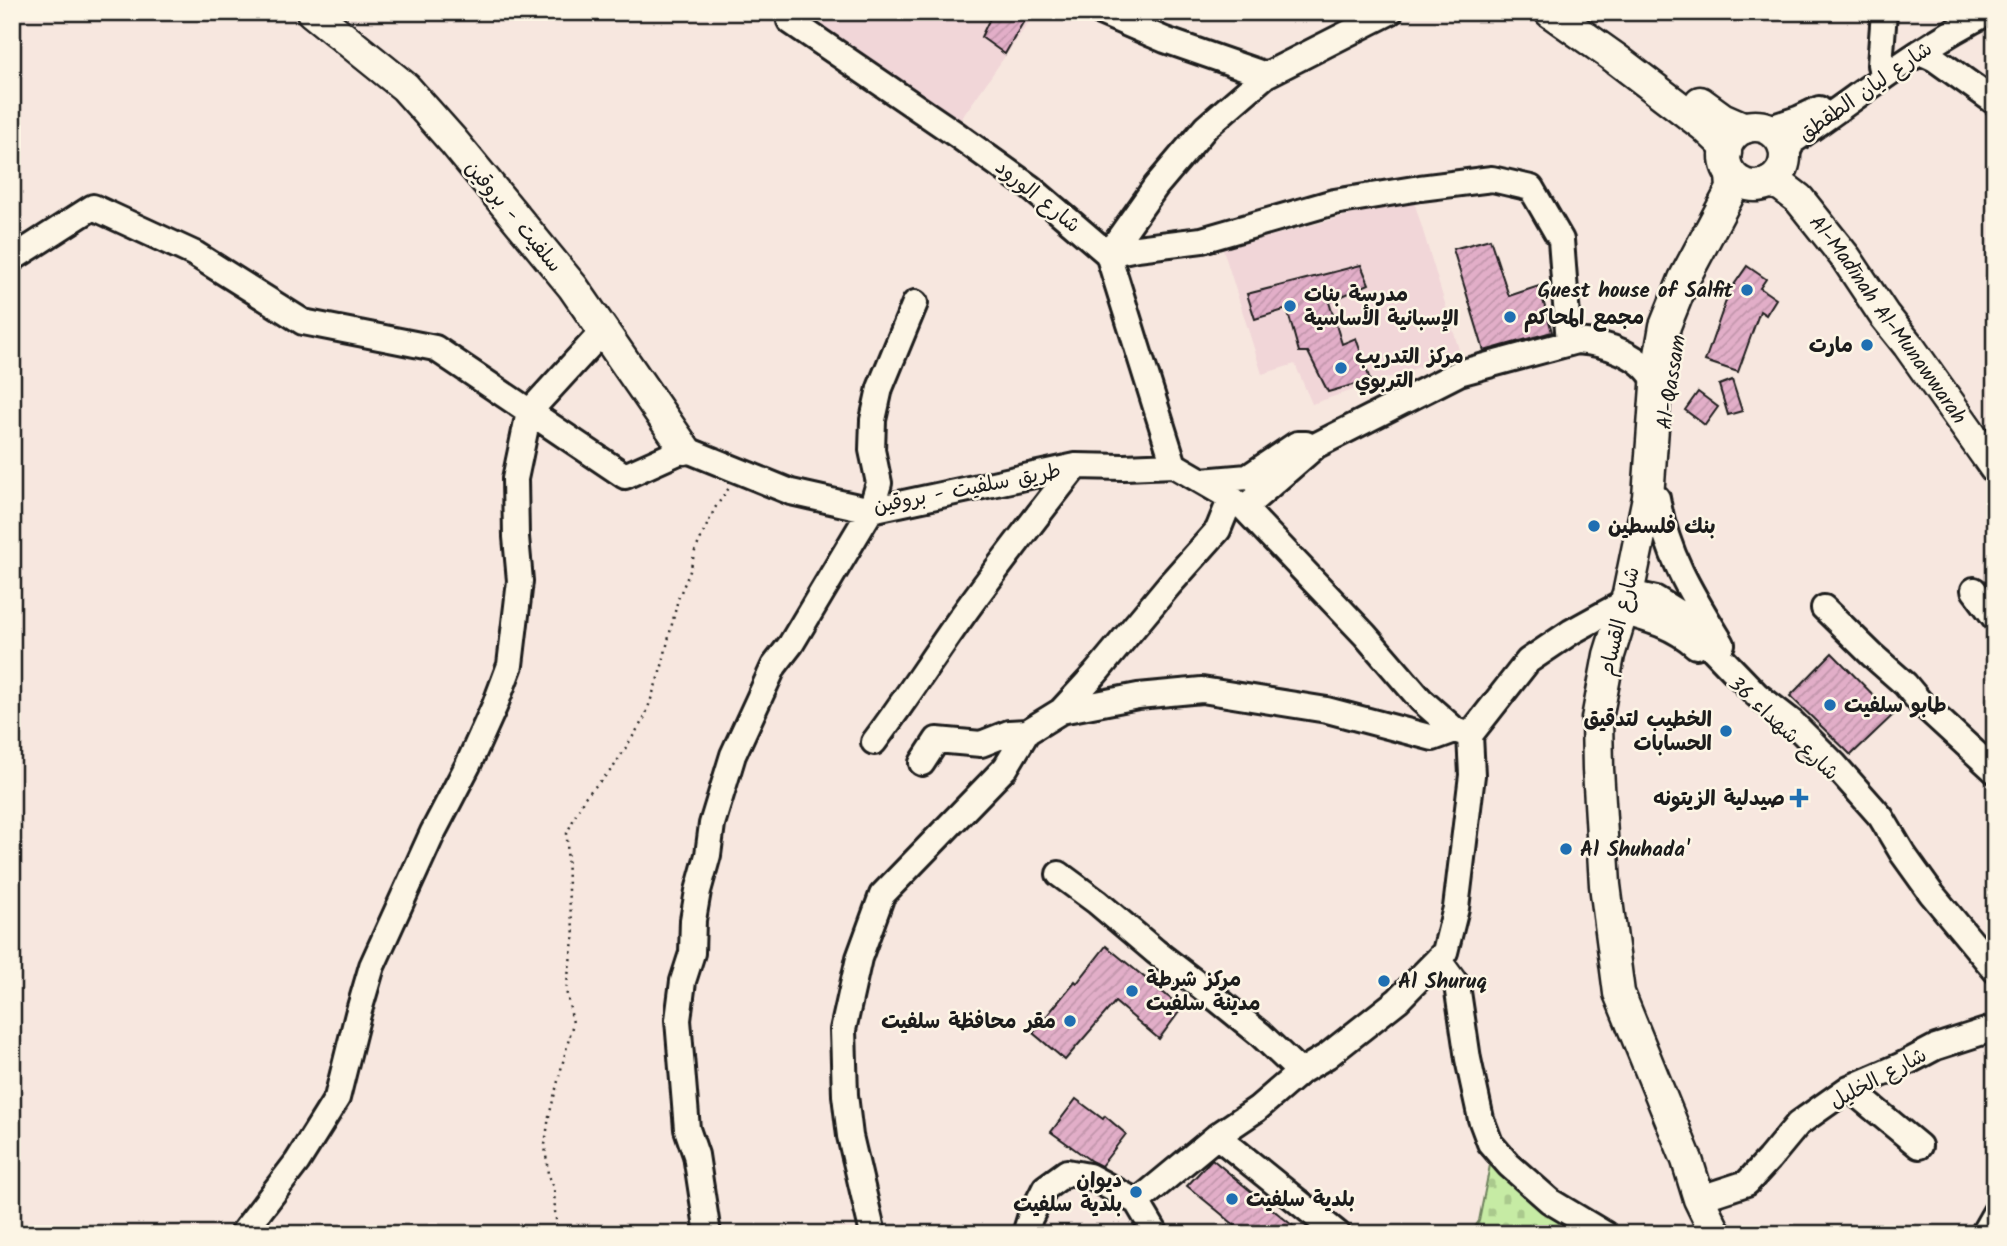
<svg xmlns="http://www.w3.org/2000/svg" width="2007" height="1246" font-family="Kalam,'Playpen Sans Arabic',sans-serif">
<style>
.built{fill:#f1d6d8}
.cemetery{fill:url(#cemetery-stones);stroke:#718460;stroke-width:2}
.building{fill:url(#building-hatch);stroke:#1c1c1c;stroke-width:2}
.lines{fill:none;stroke-linecap:round;stroke-linejoin:round}
.minor-casing{stroke:#1c1c1c;stroke-width:30}
.major-casing{stroke:#1c1c1c;stroke-width:35}
.path{stroke:#1c1c1c;stroke-width:2.5;stroke-dasharray:2 5;stroke-linecap:butt}
.minor{stroke:#fcf5e5;stroke-width:24}
.major{stroke:#fcf5e5;stroke-width:30}
.poi-dot{fill:#1f6fb2;stroke:#fcf5e5;stroke-width:2.5}
.labels{text-anchor:middle;stroke-width:5;stroke-linejoin:round;paint-order:stroke}
.street-label{font-size:21px;fill:#1c1c1c;stroke:#fcf5e5}
.poi-label{font-size:21px;font-weight:bold;fill:#1c1c1c;stroke:#fcf5e5;text-anchor:start}
</style>
<defs>
<pattern id="cemetery-stones" width="16" height="16" patternUnits="userSpaceOnUse" patternTransform="scale(1.75)"><rect width="16" height="16" fill="#c6eba4"/><path d="M2 7V4a2 2 0 0 1 4 0v3zM10 15v-3a2 2 0 0 1 4 0v3z" fill="#aac98d"/></pattern>
<pattern id="building-hatch" width="6" height="6" patternUnits="userSpaceOnUse" patternTransform="scale(1.75)"><rect width="6" height="6" fill="#e2aec8"/><path d="M-1 1l2-2M0 6l6-6M5 7l2-2" fill="none" stroke="#c195ab"/></pattern>
</defs>
<rect width="100%" height="100%" fill="#f7e7df"/>
<filter id="ink" filterUnits="userSpaceOnUse"><feTurbulence type="fractalNoise" baseFrequency=".0143" numOctaves="2"/><feDisplacementMap in="SourceGraphic" scale="14" xChannelSelector="R" yChannelSelector="G"/><feConvolveMatrix kernelMatrix="1 2 1 2 8 2 1 2 1" color-interpolation-filters="sRGB"/></filter>
<g filter="url(#ink)">
<path class="built" d="M825 12H1036L959 122 825 33 821 19Z
M1413 198 1460 353 1312 404 1295 364 1262 374 1223 249Z"/>
<path class="cemetery" d="M1490 1165 1588 1234H1470L1479 1221Z"/>
<path class="building" d="M993 12H1029L1005 54 981 37Z
M1490 239 1509 296 1539 286 1552 332 1484 351 1453 249Z
M1361 265 1369 284 1329 302 1342 344 1356 338 1370 380 1328 392 1308 352H1299L1287 309 1255 319 1247 294Z
M1747 266 1766 279 1760 288 1776 299 1766 315 1760 311 1738 372 1705 361 1729 292Z
M1732 380 1742 411 1728 415 1719 385Z
M1698 392 1718 407 1705 425 1685 410Z
M1832 653 1893 715 1851 755 1790 696Z
M1106 946 1182 1008 1159 1039 1115 1002 1065 1060 1033 1033 1075 981 1077 983Z
M1076 1099 1103 1119 1105 1116 1126 1134 1101 1166 1091 1161 1051 1132Z
M1212 1159 1282 1217 1303 1234H1245L1219 1212 1187 1186Z"/>
<g class="lines">
<g class="minor-casing">
<path id="minor" d="M793 12 790 21 957 135 1031 188 1108 254 1174 465
M1100 12 1165 40 1266 75
M1920 52 1935 59 1995 102
M1880 65 1884 12
M1767 129 1798 119 1819 109
M1785 156 1793 141C1858 97 1919 47 1989 12
M1108 254 1137 248 1202 240 1334 202 1420 188 1492 179 1531 188 1561 240 1569 343
M1108 254 1156 186 1206 127 1266 75 1390 12
M12 259 93 207 195 254 303 322 435 348 625 476 685 449 791 492 871 510 1076 466 1124 467 1174 465
M1174 465 1231 498 1244 508 1365 635 1421 700 1455 730
M1202 481 1248 477 1297 444H1306
M1657 498C1667 556 1692 595 1722 644
M1244 508 1317 445 1459 373 1577 341C1605 343 1644 355 1656 383
M1974 590 1995 618
M1824 608 1872 655 1905 684 1920 702 1995 771
M1621 612C1649 619 1675 627 1696 646
M1061 711 1138 696 1202 690 1327 710 1433 738 1455 730 1470 735
M874 742C904 702 931 660 960 619 997 567 1037 516 1076 466
M922 763 937 740 981 744 1009 733 1027 732
M1059 874 1097 902 1156 952 1217 999 1260 1034 1300 1072
M1438 959 1457 985 1468 1059 1481 1119 1490 1143 1509 1165 1550 1201 1605 1234
M1849 1088 1919 1146
M1217 1136 1338 1234
M1707 1196 1747 1183 1769 1159 1798 1124 1849 1088 1900 1066 1936 1047 1995 1028
M1137 1202 1217 1136 1257 1109 1300 1072 1327 1056 1398 1000 1445 952 1456 908 1472 775 1470 735 1528 661 1571 632 1638 595 1656 599 1677 612 1757 695 1792 722 1834 764 1881 817 1903 854 1931 893 1995 970
M242 1234 297 1162 337 1098 358 1014 372 966 433 832 468 765 495 705 510 665 520 581 516 537 515 479 529 412 604 330
M708 1234 696 1155 687 1129 678 1020 683 981 692 953 693 920 698 891 708 855 712 824 733 755 774 666 791 644 871 510 879 483 872 450 873 420 880 388 915 303
M873 1234 850 1136 845 1095 843 1030 859 958 882 895 1006 767 1027 732 1061 711 1095 674 1169 585 1218 530 1231 498
M1025 1234 1030 1218 1045 1188 1067 1172 1089 1176 1137 1202 1156 1234
M1983 1234 1995 1213"/>
</g>
<g class="major-casing">
<g id="major">
<path d="M312 12 405 87 453 141 573 287 685 449"/>
<path d="M1550 12 1615 58 1704 126 1723 144 1726 153"/>
<path d="M1700 102 1722 118 1745 128"/>
<circle cx="1755" cy="156" r="30"/>
<path id="s1" d="M1770 182 1782 186 1799 199 1846 258 1884 315 1908 345 1995 468"/>
<path d="M1716 1234 1699 1199 1687 1160 1619 993 1605 885 1598 769 1597 719 1609 655 1628 594 1648 497 1657 372 1665 326 1684 279 1732 189 1731 174"/>
</g>
</g>
<path class="path" d="M558 1234 555 1212 554 1187 548 1174 545 1145 549 1116 573 1023 566 990 574 934 568 892 567 833 584 798 613 768 645 717 662 666 678 599 690 571 695 551 715 508 729 488"/>
<use href="#minor" class="minor"/>
<use href="#major" class="major"/>
</g>
</g>
<g class="poi-dot">
<circle cx="1747" cy="290" r="7"/>
<circle cx="1290" cy="306" r="7"/>
<circle cx="1510" cy="317" r="7"/>
<circle cx="1867" cy="345" r="7"/>
<circle cx="1341" cy="368" r="7"/>
<circle cx="1594" cy="526" r="7"/>
<circle cx="1830" cy="705" r="7"/>
<circle cx="1726" cy="731" r="7"/>
<path d="M1795.5 787.5h7v7h7v7h-7v7h-7v-7h-7v-7h7z"/>
<circle cx="1566" cy="849" r="7"/>
<circle cx="1384" cy="981" r="7"/>
<circle cx="1132" cy="991" r="7"/>
<circle cx="1070" cy="1021" r="7"/>
<circle cx="1136" cy="1192" r="7"/>
<circle cx="1232" cy="1199" r="7"/>
</g>
<g class="labels">
<g class="street-label">
<text transform="translate(1865 91) rotate(-35)" y="7">شارع ليان الطقطق</text>
<text transform="translate(1038 196) rotate(39)" y="7">شارع الورود</text>
<text transform="translate(514 216) rotate(50)" y="7">سلفيت - بروقين</text>
<text dy="7" stroke="none"><textPath href="#s1" startOffset="184">Al-Madīnah Al-Munawwarah</textPath></text>
<text transform="translate(1671 382) rotate(-81)" y="7">Al-Qassam</text>
<text transform="translate(967 488) rotate(-11)" y="7">طريق سلفيت - بروقين</text>
<text transform="translate(1619 621) rotate(-76)" y="7">شارع القسام</text>
<text transform="translate(1784 728) rotate(43)" y="7">شارع شهداء 36</text>
<text transform="translate(1878 1078) rotate(-28)" y="7">شارع الخليل</text>
</g>
<g class="poi-label">
<text x="1733" y="297" text-anchor="end">Guest house of Salfit</text>
<text x="1304" y="301">مدرسة بنات<tspan x="1304" dy="24">الإسبانية الأساسية</tspan></text>
<text x="1524" y="324">مجمع المحاكم</text>
<text x="1853" y="352" text-anchor="end">مارت</text>
<text x="1355" y="363">مركز التدريب<tspan x="1355" dy="24">التربوي</tspan></text>
<text x="1608" y="533">بنك فلسطين</text>
<text x="1844" y="712">طابو سلفيت</text>
<text x="1712" y="726" text-anchor="end">الخطيب لتدقيق<tspan x="1712" dy="24">الحسابات</tspan></text>
<text x="1785" y="805" text-anchor="end">صيدلية الزيتونه</text>
<text x="1580" y="856">Al Shuhada'</text>
<text x="1146" y="986">مركز شرطة<tspan x="1146" dy="24">مدينة سلفيت</tspan></text>
<text x="1398" y="988">Al Shuruq</text>
<text x="1056" y="1028" text-anchor="end">مقر محافظة سلفيت</text>
<text x="1122" y="1187" text-anchor="end">ديوان<tspan x="1122" dy="24">بلدية سلفيت</tspan></text>
<text x="1246" y="1206">بلدية سلفيت</text>
</g>
</g>
<rect width="2007" height="1246" fill="none" stroke="#fcf5e5" stroke-width="42"/>
<rect x="21" y="21" width="1965" height="1204" fill="none" stroke="#1c1c1c" stroke-width="2.5" filter="url(#ink)"/>
</svg>
